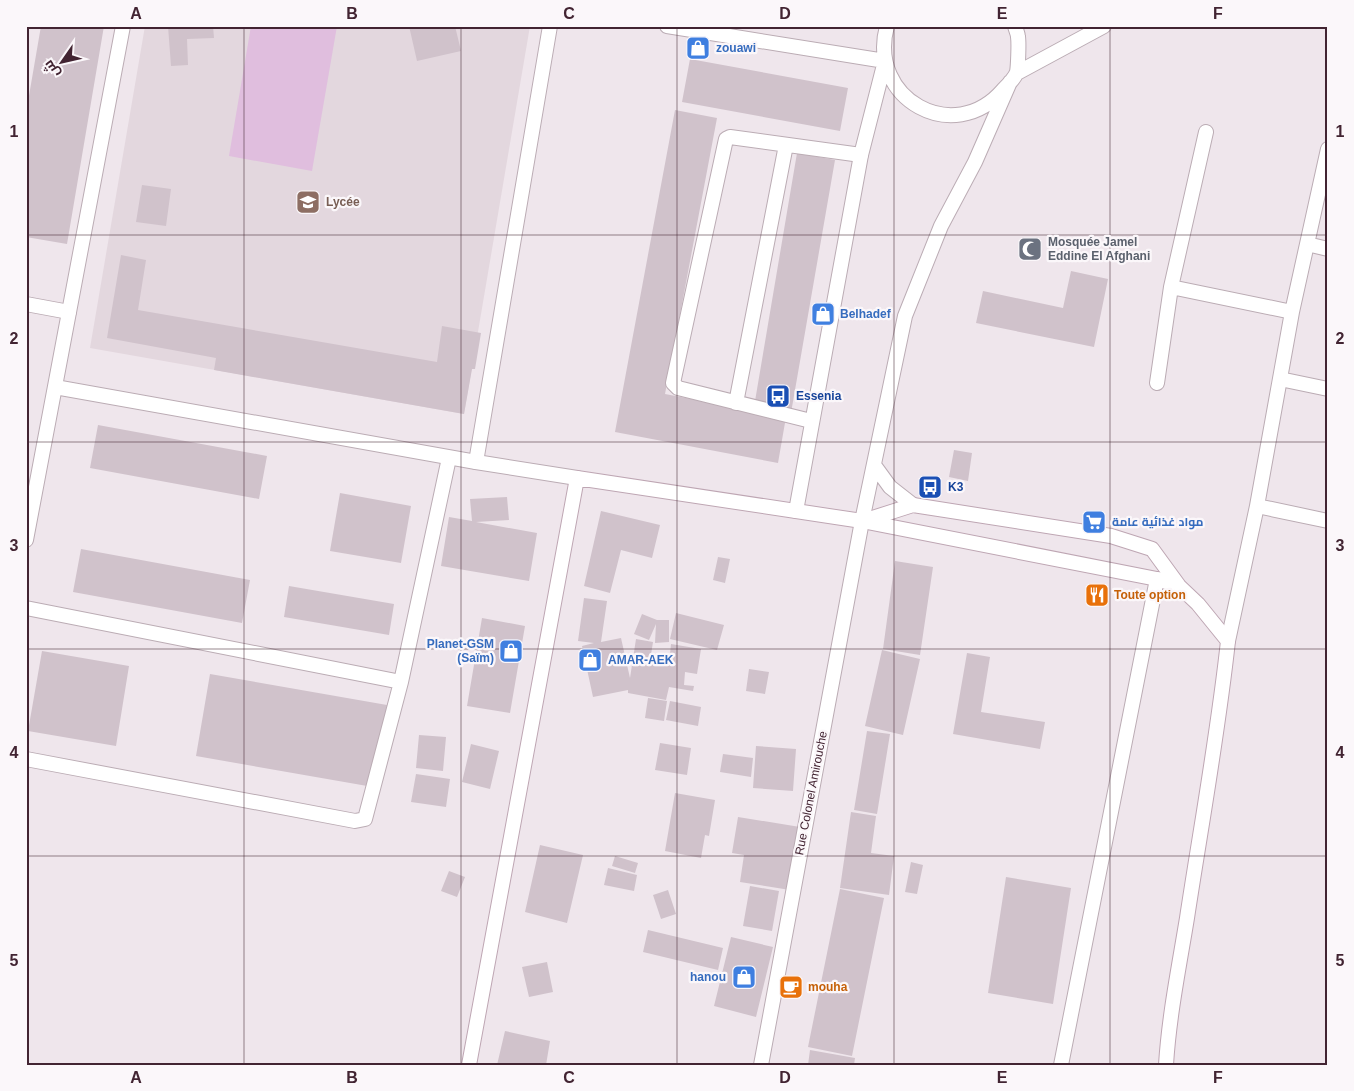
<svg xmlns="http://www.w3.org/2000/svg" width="1354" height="1091" font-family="Arial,Cairo,sans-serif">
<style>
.built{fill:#e3d7de}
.green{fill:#e0bede}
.building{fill:#d0c2cb}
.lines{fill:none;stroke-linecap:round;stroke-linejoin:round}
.service-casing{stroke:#bbacb4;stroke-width:16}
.minor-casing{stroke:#bbacb4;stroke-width:16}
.tertiary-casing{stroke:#bbacb4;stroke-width:16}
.secondary-casing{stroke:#bea6b3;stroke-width:16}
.service{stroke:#fff;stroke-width:14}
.minor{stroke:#fff;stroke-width:14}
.tertiary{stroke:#fff;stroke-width:14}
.secondary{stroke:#fff;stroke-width:14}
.grid{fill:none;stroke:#422432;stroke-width:1;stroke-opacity:0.55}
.labels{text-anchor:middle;stroke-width:4.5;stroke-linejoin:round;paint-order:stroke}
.shop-label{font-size:12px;font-weight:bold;fill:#366cbe;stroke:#fbf7fa;text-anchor:start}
.education-label{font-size:12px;font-weight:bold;fill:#785e54;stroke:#fbf7fa;text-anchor:start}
.worship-label{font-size:12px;font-weight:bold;fill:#5b616d;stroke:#fbf7fa;text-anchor:start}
.transit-label{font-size:12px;font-weight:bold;fill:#164399;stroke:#fbf7fa;text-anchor:start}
.food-label{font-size:12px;font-weight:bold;fill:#c56008;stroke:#fbf7fa;text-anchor:start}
.street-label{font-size:12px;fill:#422432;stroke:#fbf7fa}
.neatline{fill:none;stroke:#422432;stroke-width:2}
.grid-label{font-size:16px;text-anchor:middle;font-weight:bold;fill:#422432}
</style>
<rect width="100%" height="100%" fill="#efe6ec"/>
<path class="built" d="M145 26H530L464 414 90 348Z"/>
<path class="green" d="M251 26H337L312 171 229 156Z"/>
<path class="building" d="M41 26H104L67 244 26 237V113Z
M168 26H213L214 38 187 39 188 65 171 66Z
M409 26H455L461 51 417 61Z
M690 59 848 88 840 131 682 102Z
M675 110 717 118 665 394 786 417 778 463 615 432Z
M797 153 835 160 791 413 754 407Z
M142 185 171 189 166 226 136 222Z
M121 255 146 260 138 310 437 362 442 326 481 333 475 369H472L464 414 214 370 216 358 107 338Z
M1071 271 1108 279 1094 347 976 323 983 291 1063 308Z
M98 425 267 456 259 499 90 468Z
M954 450 972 453 968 481 949 477Z
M340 493 411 506 401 563 330 551Z
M507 497 509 520 476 522 537 533 529 581 441 566 449 517 472 521 470 499Z
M601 511 660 525 652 558 621 550 610 593 584 586Z
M81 549 250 580 242 623 73 592Z
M718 557 730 559 725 583 713 580Z
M895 561 933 567 920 655 883 649Z
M289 586 394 604 389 635 284 617Z
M584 598 607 601 601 642 621 638 630 678 636 639 653 642 650 661 669 664 671 644 701 649 697 674 685 672 684 685 694 686 693 691 669 687 666 700 628 693V690L593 697 582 646 594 643 578 641Z
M676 613 724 625 717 650 670 639Z
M642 614 657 620H669V642L655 643 656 624 649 640 634 634Z
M482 618 525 626 510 713 467 706Z
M882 650 920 659 903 735 865 726Z
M42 651 129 666 116 746 28 731Z
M967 653 990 657 981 712 1045 722 1040 749 953 734Z
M749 669 769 672 765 694 746 691Z
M210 674 387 705 373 787 196 756Z
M648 698 667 701 664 721 645 718Z
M670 701 701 707 698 726 666 720Z
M867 731 890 734 877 814 854 810Z
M419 735 446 737 443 771 416 768Z
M660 743 691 748 687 775 655 770Z
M471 744 499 751 490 789 462 782Z
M756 746 796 749 793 791 753 788Z
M723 754 753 758 751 777 720 772Z
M416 774 450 779 446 807 411 802Z
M675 793 715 800 709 836 705 835 701 858 665 851Z
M851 812 876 816 871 853 894 856 889 895 840 888Z
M738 817 800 827 790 890 740 882 744 855 732 853Z
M540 845 583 855 567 923 525 912Z
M615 856 638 863 635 873 612 866Z
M911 862 923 865 917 894 905 892Z
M608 868 637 875 634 891 604 885Z
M449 871 465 877 457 897 441 891Z
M1006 877 1071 888 1053 1004 988 993Z
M750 886 779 891 772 931 743 926Z
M840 889 884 898 852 1056 808 1047Z
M668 890 676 914 661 919 653 895Z
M648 930 723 948 718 970 643 952Z
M731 937 773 947 756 1017 714 1006Z
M547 962 553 992 529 997 522 967Z
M505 1031 550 1041 546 1065H497Z
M810 1050 855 1058 854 1065H808Z"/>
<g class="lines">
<g class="service-casing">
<path id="service" d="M736 403 786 145
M811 421 678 388 673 383 726 139 730 137 861 155"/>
</g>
<g class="minor-casing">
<path id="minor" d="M1307 244 1328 249
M1171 287 1292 312
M26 304 69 312
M1280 379 1328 389
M1157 383 1171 287 1206 132
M476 462 550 26
M1257 506 1328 521
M26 608 401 682 449 458
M1228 641 1257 506 1292 312 1328 149
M26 759 355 821 365 819 401 682
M1061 1065 1157 579"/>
</g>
<g class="tertiary-casing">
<path id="tertiary" d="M667 26 885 61 861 155 796 511
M887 26C867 99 954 147 1003 90 1008 85 1015 78 1017 72 1018 67 1019 43 1018 37 1018 34 1016 30 1015 26
M1017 73 1104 26
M55 387 476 462 577 478
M874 465 890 487 913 505
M26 540 123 26
M761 1065 862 521 905 316 941 226 975 162 1010 82"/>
</g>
<g class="secondary-casing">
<path id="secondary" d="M863 521 913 505 1111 536 1152 549 1179 586 1198 604 1228 641C1218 734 1201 826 1187 918 1179 967 1169 1016 1166 1065
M469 1065 577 478 862 521 1157 579 1179 586"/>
</g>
<use href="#service" class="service"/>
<use href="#minor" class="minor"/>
<use href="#tertiary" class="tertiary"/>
<use href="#secondary" class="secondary"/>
</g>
<path class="grid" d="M244 26V1065M461 26V1065M677 26V1065M894 26V1065M1110 26V1065M26 235H1328M26 442H1328M26 649H1328M26 856H1328"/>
<defs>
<g id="shop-square" transform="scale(1.25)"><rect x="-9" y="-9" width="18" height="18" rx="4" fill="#3f7fe0" stroke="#fbf7fa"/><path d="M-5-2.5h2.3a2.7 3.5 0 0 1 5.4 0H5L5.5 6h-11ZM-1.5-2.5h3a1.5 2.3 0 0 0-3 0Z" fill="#fff"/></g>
<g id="school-square" transform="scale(1.25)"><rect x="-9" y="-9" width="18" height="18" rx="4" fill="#8d6e63" stroke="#fbf7fa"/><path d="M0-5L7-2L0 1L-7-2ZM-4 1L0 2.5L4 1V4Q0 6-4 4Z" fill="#fff"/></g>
<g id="mosque-square" transform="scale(1.25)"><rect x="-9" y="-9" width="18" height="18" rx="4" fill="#6b7280" stroke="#fbf7fa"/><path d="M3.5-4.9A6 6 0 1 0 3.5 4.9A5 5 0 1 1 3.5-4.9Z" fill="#fff"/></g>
<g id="bus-square" transform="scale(1.25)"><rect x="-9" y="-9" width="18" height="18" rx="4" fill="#1a4fb4" stroke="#fbf7fa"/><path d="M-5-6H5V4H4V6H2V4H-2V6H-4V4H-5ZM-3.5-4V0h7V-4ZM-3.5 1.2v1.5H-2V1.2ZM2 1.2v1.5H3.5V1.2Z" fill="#fff"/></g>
<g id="supermarket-square" transform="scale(1.25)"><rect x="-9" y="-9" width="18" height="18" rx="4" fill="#3f7fe0" stroke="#fbf7fa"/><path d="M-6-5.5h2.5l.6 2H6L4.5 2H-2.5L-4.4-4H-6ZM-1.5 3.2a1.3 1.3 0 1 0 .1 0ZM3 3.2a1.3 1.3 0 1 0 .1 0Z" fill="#fff"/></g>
<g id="restaurant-square" transform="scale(1.25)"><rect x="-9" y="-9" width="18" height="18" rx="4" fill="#e8710a" stroke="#fbf7fa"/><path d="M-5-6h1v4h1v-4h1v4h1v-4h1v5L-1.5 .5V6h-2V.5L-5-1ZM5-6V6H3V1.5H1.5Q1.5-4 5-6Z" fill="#fff"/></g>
<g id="cafe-square" transform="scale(1.25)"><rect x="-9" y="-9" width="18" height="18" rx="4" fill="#e8710a" stroke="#fbf7fa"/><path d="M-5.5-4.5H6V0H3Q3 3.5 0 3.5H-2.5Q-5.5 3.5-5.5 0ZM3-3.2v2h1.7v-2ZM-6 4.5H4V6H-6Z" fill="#fff"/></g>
</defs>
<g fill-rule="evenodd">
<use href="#shop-square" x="698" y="48"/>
<use href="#school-square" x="308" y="202"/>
<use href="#mosque-square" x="1030" y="249"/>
<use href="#shop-square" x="823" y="314"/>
<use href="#bus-square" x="778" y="396"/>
<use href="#bus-square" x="930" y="487"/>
<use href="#supermarket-square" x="1094" y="522"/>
<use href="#restaurant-square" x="1097" y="595"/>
<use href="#shop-square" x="511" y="651"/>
<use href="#shop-square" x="590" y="660"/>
<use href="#shop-square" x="744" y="977"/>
<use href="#cafe-square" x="791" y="987"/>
</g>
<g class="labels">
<g class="shop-label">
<text x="716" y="52">zouawi</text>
<text x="840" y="318">Belhadef</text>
<text x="1112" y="526">مواد غذائية عامة</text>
<text x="494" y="648" text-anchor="end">Planet-GSM<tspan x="494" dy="14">(Saïm)</tspan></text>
<text x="608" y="664">AMAR-AEK</text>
<text x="726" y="981" text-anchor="end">hanou</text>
</g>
<g class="education-label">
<text x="326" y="206">Lycée</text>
</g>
<g class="worship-label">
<text x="1048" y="246">Mosquée Jamel<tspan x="1048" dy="14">Eddine El Afghani</tspan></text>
</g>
<g class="transit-label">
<text x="796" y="400">Essenia</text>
<text x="948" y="491">K3</text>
</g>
<g class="food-label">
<text x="1114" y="599">Toute option</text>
<text x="808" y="991">mouha</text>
</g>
<g class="street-label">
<text transform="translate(811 793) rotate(-79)" y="4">Rue Colonel Amirouche</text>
</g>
</g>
<rect width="1354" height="1091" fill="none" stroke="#fbf7fa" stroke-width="55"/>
<g transform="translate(62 62) rotate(236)" stroke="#fbf7fa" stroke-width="4" paint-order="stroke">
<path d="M0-4L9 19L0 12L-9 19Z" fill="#422432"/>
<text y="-8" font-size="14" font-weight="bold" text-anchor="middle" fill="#422432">ش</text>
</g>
<rect x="28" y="28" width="1298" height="1036" class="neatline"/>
<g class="grid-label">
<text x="136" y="19">A</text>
<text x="352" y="19">B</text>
<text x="569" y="19">C</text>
<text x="785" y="19">D</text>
<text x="1002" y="19">E</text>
<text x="1218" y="19">F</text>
<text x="14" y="137">1</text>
<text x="1340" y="137">1</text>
<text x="14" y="344">2</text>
<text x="1340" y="344">2</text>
<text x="14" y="551">3</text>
<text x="1340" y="551">3</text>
<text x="14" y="758">4</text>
<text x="1340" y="758">4</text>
<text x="14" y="966">5</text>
<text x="1340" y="966">5</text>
<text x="136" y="1083">A</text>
<text x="352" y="1083">B</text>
<text x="569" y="1083">C</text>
<text x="785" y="1083">D</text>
<text x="1002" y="1083">E</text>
<text x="1218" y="1083">F</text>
</g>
</svg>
